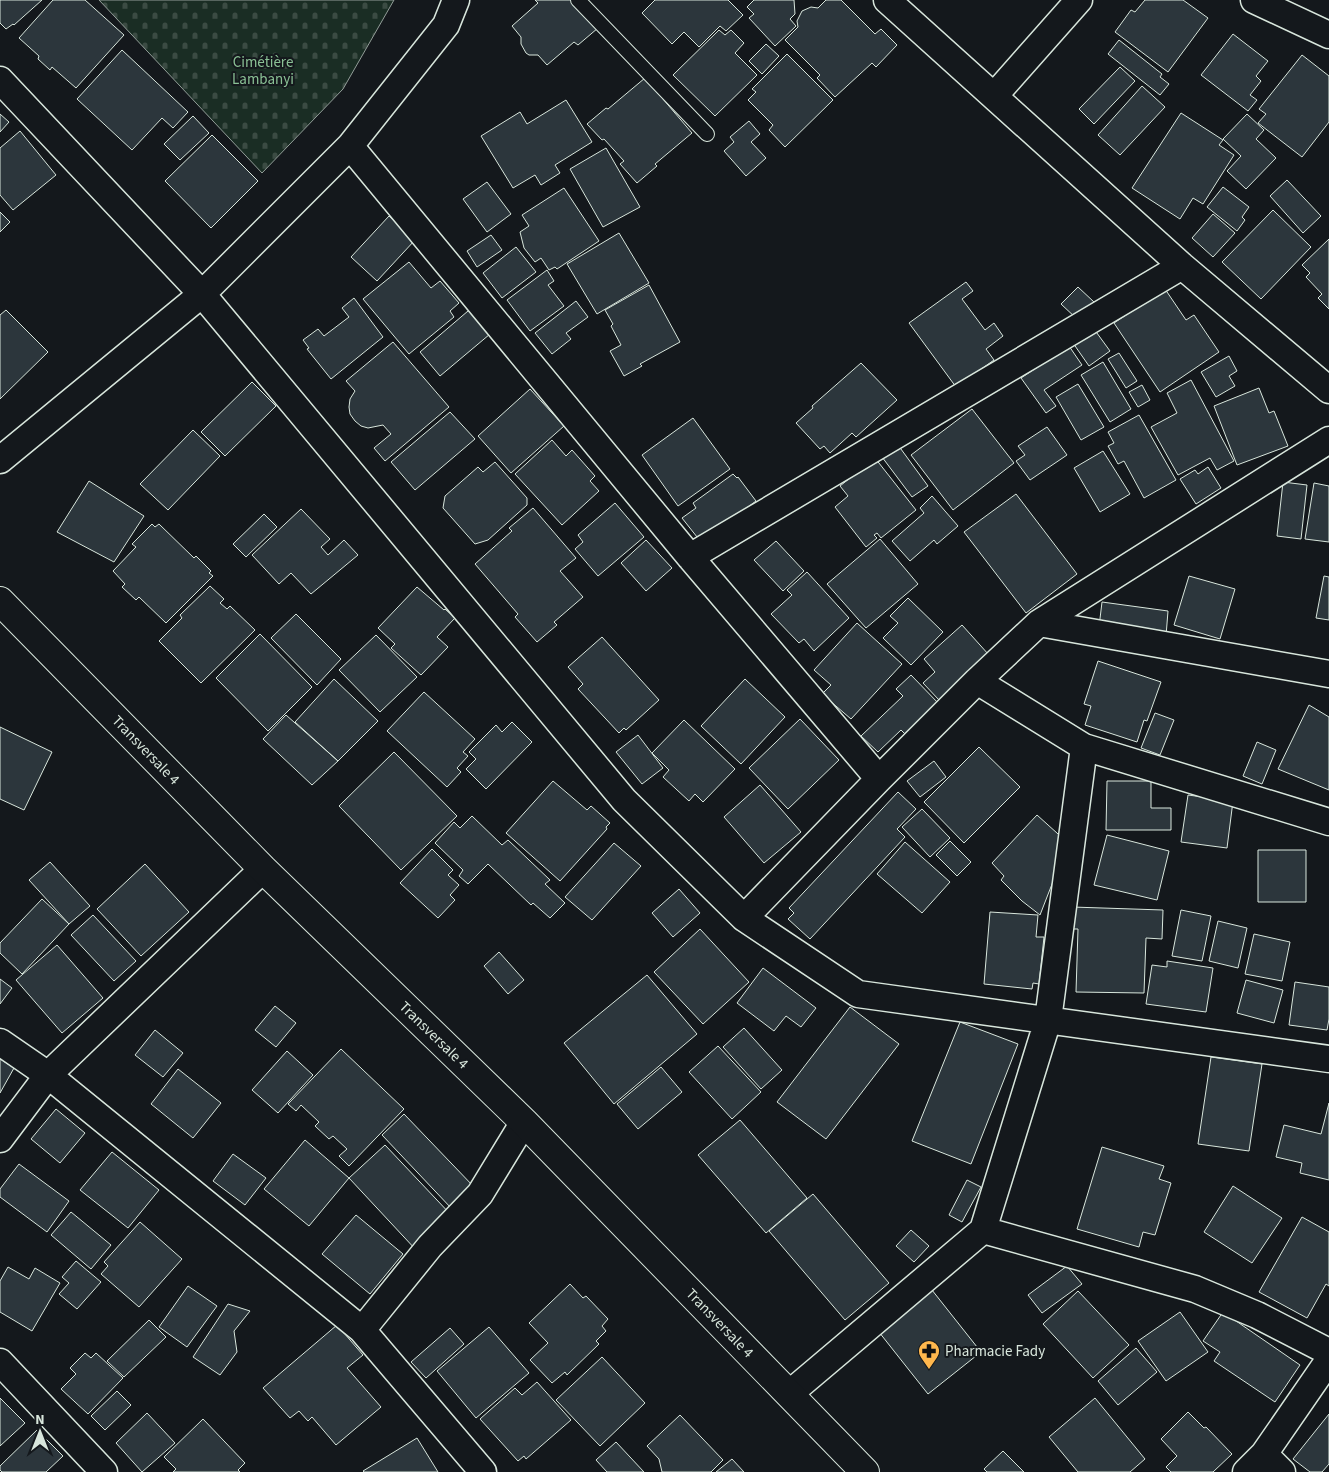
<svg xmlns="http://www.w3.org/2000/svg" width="1329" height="1472" font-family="'Source Sans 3',sans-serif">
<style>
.cemetery{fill:url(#cemetery-stones);stroke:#939e99}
.building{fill:#2c363c;stroke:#d8e6dc}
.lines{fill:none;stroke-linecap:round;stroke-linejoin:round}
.lane-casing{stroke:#d8e6dc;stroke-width:16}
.street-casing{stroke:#d8e6dc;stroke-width:29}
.secondary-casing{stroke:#d8e6dc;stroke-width:30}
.lane{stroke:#14181c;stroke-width:14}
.street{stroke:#14181c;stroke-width:26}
.secondary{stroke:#14181c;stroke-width:28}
.labels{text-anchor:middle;stroke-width:4;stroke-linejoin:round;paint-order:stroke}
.park-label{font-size:15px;fill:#8ac095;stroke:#14181c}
.street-label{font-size:15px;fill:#d8e6dc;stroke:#14181c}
.poi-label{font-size:15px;fill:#d8e6dc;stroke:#14181c;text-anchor:start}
</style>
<defs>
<pattern id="cemetery-stones" width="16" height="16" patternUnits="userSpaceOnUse" patternTransform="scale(1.25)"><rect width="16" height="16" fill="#1a2d24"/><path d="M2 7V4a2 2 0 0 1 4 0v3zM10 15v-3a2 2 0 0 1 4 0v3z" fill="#3b4b43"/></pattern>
</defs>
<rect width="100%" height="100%" fill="#14181c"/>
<path class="cemetery" d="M99 0H394L343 89 262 173Z"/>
<path class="building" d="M0 0H42L14 25 13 24 6 29 0 23Z
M53 0H85L124 35 76 88 52 67 50 70 38 59 39 56 19 38Z
M535 0H573L598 28 578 45 574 42 547 65 538 55H529L526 53 521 44V37L512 26 538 3Z
M655 0H728L743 15 726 31 720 26 699 47 684 32 672 44 642 13Z
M754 0H794L795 14 790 19 796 26 775 46 749 18 754 14 747 7Z
M826 0H841L875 34 881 29 897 45 876 67 872 63 835 97 817 78 820 75 785 40 798 27 797 21 802 11 811 7 818 8Z
M1145 0H1183L1208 18 1168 72 1115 32 1131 10 1135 12Z
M719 30 725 35 731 30 744 43 735 53 757 75 715 116 673 75Z
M1233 34 1268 61 1256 76 1261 81 1250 95 1257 100 1248 111 1201 75Z
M1119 40 1162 74 1160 77 1169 84 1160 95 1108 54Z
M766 44 779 56 762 74 749 61Z
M122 50 188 112 173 128 162 118 132 150 77 99Z
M787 54 833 100 785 147 769 130 773 125 748 100 756 92 752 89Z
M1302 55 1329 76V122L1302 157 1258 123 1266 114 1259 109Z
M1120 67 1135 81 1094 124 1079 109Z
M645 78 692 133 655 164 657 166 637 183 620 164 624 161 604 139 602 140 587 124 606 108 608 109Z
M1142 86 1165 107 1120 155 1098 135Z
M566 100 592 142 555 165 560 173 541 185 535 175 513 188 481 136 520 112 527 124Z
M1181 113 1223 140 1219 145 1234 155 1203 204 1193 198 1180 219 1132 188Z
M0 114 9 122 0 132Z
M1247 114 1264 130 1256 139 1276 158 1246 189 1227 171 1241 156 1223 139Z
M193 116 209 133 180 160 164 144Z
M749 121 760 134 751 142 766 158 746 176 724 151 734 142 730 137Z
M20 131 56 175 13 210 0 195V148Z
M212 135 258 181 211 228 165 181Z
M606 148 640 207 603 227 570 169Z
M1287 180 1321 216 1303 233 1270 196Z
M487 182 511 214 487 232 463 199Z
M1223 187 1249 207 1242 217 1245 220 1237 231 1207 207Z
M564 188 599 241 557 269 555 267 549 270 541 258 535 262 524 248 520 232 529 226 522 215Z
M1273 210 1311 247 1261 299 1222 262Z
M0 212 10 222 0 232Z
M1213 214 1235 233 1213 257 1192 238Z
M389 216 415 240 377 281 351 257Z
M619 233 649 283 597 314 567 264Z
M491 235 502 250 477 267 467 251Z
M1329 239V309L1318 298 1322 294 1306 277 1310 273 1302 265Z
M516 247 536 272 502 298 483 273Z
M409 262 431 288 440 281 459 303 450 311 454 317 409 354 363 299Z
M547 270 554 281 548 285 564 306 530 331 507 300Z
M966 282 973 291 962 299 985 330 994 323 1003 336 986 349 994 360 956 387 909 323Z
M649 285 680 342 640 364 642 366 624 376 610 351 621 345 611 326 613 324 605 310Z
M1078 287 1094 302 1077 319 1061 304Z
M1165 289 1186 320 1194 315 1219 352 1160 392 1114 323Z
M354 298 383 337 331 379 307 349 309 348 303 340 318 329 324 336 349 317 342 308Z
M576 301 588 317 566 333 571 339 552 354 535 333Z
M475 305 496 329 440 376 420 352Z
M6 310 48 352 0 399V315Z
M1094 329 1110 351 1089 366 1073 343Z
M393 342 449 407 385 461 374 448 391 434 383 425 368 428 361 426 355 421 350 414 349 407 350 399 355 391 346 381Z
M1069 346 1082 365 1044 390 1056 406 1046 413 1021 378Z
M1119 353 1137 381 1126 388 1108 359Z
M1229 356 1237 371 1229 376 1235 386 1216 397 1201 372Z
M1103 362 1131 409 1110 422 1081 375Z
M861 363 897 400 856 437 852 433 830 453 824 446 820 449 796 423 813 408 812 406Z
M1191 380 1234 461 1217 470 1210 458 1178 475 1151 427 1177 413 1167 393Z
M252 382 276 406 225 456 201 432Z
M1078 384 1104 427 1081 440 1056 397Z
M1142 385 1150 400 1138 407 1129 392Z
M1259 388 1269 413 1274 411 1288 446 1237 465 1214 406Z
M530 389 564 426 511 473 478 436Z
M972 409 1014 463 953 510 911 455Z
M450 412 475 439 415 490 391 462Z
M1139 415 1176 480 1144 498 1124 461 1118 464 1108 446 1114 443 1108 432Z
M693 418 730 469 678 506 642 455Z
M1047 427 1067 455 1030 480 1016 461 1025 455 1018 446Z
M193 430 220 456 168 510 140 484Z
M552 440 566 456 572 450 595 476 590 481 599 491 562 525 515 474Z
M898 445 928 486 912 497 882 457Z
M1103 451 1130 494 1100 512 1074 468Z
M875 458 916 510 881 538 877 533 874 535 877 538 866 547 835 507 848 496 840 486Z
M495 462 527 498V505L488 540 475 544 443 508 445 496 478 467 483 472Z
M1208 467 1221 488 1196 504 1180 479 1195 470 1198 474Z
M733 474 737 478 738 477 756 501 701 542 682 518 696 508 693 503Z
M89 481 144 516 114 562 57 532Z
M1283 482 1307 485 1301 539 1277 536Z
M1314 483 1329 486V542L1305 539Z
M1016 494 1077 574 1026 613 964 532Z
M932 496 958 526 937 544 934 540 910 561 892 541 924 513 920 508Z
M615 503 644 537 598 576 575 549 583 542 578 535Z
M533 508 576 558 560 571 583 597 554 622 557 625 537 642 515 617 518 614 475 564 512 531 509 528Z
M301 509 330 539 321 547 328 555 344 540 358 555 311 594 291 573 279 584 252 555Z
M264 514 277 527 246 557 233 544Z
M152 524 155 527 159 524 194 558 196 556 211 571 209 573 213 576 166 623 139 597 136 600 122 587 125 584 113 571 136 547 132 544Z
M880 539 918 584 866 628 827 584Z
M646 540 672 568 646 591 621 563Z
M776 541 804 571 783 591 754 560Z
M807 572 849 618 814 651 804 639 799 643 771 614 792 595 787 590Z
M1189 576 1235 589 1220 639 1174 625Z
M1324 576 1329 577V620L1316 618Z
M210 586 224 599 220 603 227 609 230 606 255 630 201 683 159 641 182 618 180 615Z
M417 587 444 610 445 609 455 618 437 637 448 647 421 675 391 648 395 644 378 628Z
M908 598 943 632 911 665 883 638 898 623 890 616Z
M1102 602 1168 611 1166 636 1099 627Z
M296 614 341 659 317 685 271 638Z
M857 623 902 664 851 719 822 694 831 685 814 670Z
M962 625 989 655 939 700 923 683 935 672 924 659Z
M260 634 312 687 268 731 216 678Z
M376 635 417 677 380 712 339 670Z
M602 637 659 700 626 730 624 728 619 733 578 689 583 684 568 667Z
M1098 661 1161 682 1147 721 1144 720 1137 742 1085 725 1091 706 1084 704Z
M911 675 941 706 909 738 901 730 878 752 861 736 903 696 896 689Z
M334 679 378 721 338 761 295 722Z
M745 679 785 717 741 764 701 726Z
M424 692 475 739 463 752 468 756 457 768 461 772 447 787 387 731Z
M1309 705 1329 717V790L1278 769Z
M1155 713 1174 720 1160 755 1141 748Z
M286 715 338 761 312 785 263 739Z
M800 719 839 760 788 809 749 768Z
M684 720 735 769 703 802 695 794 689 801 663 777 669 770 652 753Z
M512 722 532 742 486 789 466 769 476 759 469 752 496 725 502 732Z
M0 727 52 752 24 810 0 799Z
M638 735 663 768 642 784 616 752Z
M1257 742 1276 750 1262 784 1243 776Z
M979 747 1020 787 964 843 924 802Z
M394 752 457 816 401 870 339 806Z
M934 761 946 777 920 797 907 781Z
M553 781 587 810 591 806 610 823 606 827 607 829 560 881 506 833Z
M1107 781H1151V808H1171V830H1106Z
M760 785 801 832 764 863 724 817Z
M898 792 916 809 897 829 905 837 810 939 788 919 794 913 789 908Z
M1188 795 1233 801 1227 848 1181 842Z
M922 809 950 838 930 857 902 827Z
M1037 815 1068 843 1040 915 1022 901 1001 880 1004 876 992 863Z
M472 816 502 845 508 840 550 880 545 884 565 903 550 918 533 903 531 905 488 864 468 884 459 876 463 870 435 843 454 822 460 828Z
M1107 835 1169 851 1157 900 1094 885Z
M950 841 971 862 957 876 936 855Z
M905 842 950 882 922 913 877 874Z
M614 843 641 866 592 920 565 897Z
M432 849 453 870 448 875 459 885 450 895 455 900 438 918 400 883Z
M1258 850H1306V902H1258Z
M50 862 90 906 69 924 29 880Z
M145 864 189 912 141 956 97 909Z
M679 889 700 913 673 937 652 913Z
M42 899 69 924 22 974 0 953V943Z
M1072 907 1163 910 1162 939 1146 938 1144 993 1076 992 1078 929H1072Z
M1181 910 1211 916 1202 961 1172 956Z
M990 912 1038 915 1036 937H1044L1039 984 1033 983 1032 989 984 984Z
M93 915 136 961 114 981 71 935Z
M1218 921 1247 928 1238 968 1209 961Z
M700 929 749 982 703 1024 654 972Z
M1254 934 1290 942 1282 981 1245 974Z
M57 945 103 998 62 1033 16 980Z
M499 952 524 980 508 994 484 966Z
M1167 961 1213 968 1206 1012 1146 1004 1152 965 1167 967Z
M763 968 816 1008 801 1027 786 1016 774 1031 737 1003Z
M647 975 697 1034 614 1104 564 1043Z
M0 979 12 988 0 1004Z
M1246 980 1283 990 1274 1023 1237 1013Z
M1295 982 1329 987V1019L1327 1030 1289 1025Z
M275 1006 296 1023 276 1047 255 1030Z
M850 1007 899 1044 826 1139 777 1102Z
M960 1022 1018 1044 971 1164 912 1141Z
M744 1028 782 1070 761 1089 723 1047Z
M155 1030 183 1053 163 1077 135 1055Z
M718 1046 761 1092 732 1119 689 1072Z
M341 1049 404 1109 349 1166 339 1156 347 1149 333 1136 329 1139 315 1126 319 1122 301 1105 296 1111 288 1104Z
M287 1051 313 1075 278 1113 252 1090Z
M1211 1057 1262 1064 1249 1151 1198 1144Z
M0 1059 14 1068 0 1093Z
M661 1067 682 1092 638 1129 617 1104Z
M178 1069 221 1103 193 1138 151 1104Z
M1329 1103V1180L1300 1173 1302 1163 1276 1157 1284 1125 1321 1134Z
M56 1109 85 1133 60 1163 31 1139Z
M404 1114 475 1188 452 1209 382 1135Z
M740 1120 807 1198 766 1233 698 1155Z
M305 1140 349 1178 309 1226 264 1189Z
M385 1145 453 1217 417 1251 349 1178Z
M1102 1147 1164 1166 1159 1179 1171 1183 1155 1235 1143 1232 1139 1247 1077 1229Z
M112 1152 159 1190 128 1228 80 1190Z
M233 1154 266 1178 245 1205 213 1181Z
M19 1164 69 1201 47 1232 0 1197V1189Z
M967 1180 981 1187 962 1222 949 1215Z
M1233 1186 1282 1218 1252 1263 1204 1232Z
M813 1194 889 1283 845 1320 769 1231Z
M71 1212 111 1245 91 1269 51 1235Z
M356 1215 403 1254 370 1294 322 1254Z
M1302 1217 1329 1232V1286L1326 1284 1307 1318 1259 1292Z
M140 1222 182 1259 139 1307 101 1274 108 1266 104 1262Z
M911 1230 929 1246 914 1262 896 1246Z
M76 1261 101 1282 77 1309 59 1294 69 1283 62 1277Z
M1067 1266 1082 1284 1042 1313 1028 1295Z
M8 1267 29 1279 35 1268 60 1283 32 1331 0 1312V1281Z
M570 1284 583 1298 586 1296 608 1319 602 1326 606 1331 596 1341 599 1344 567 1375 565 1372 552 1383 530 1360 548 1343 529 1323Z
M928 1285 981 1352 928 1394 875 1327Z
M188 1286 217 1306 187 1347 159 1327Z
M1078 1291 1129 1345 1093 1378 1043 1324Z
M228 1304 250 1311 234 1331 237 1352 220 1375 193 1357Z
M1180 1312 1208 1352 1166 1381 1138 1341Z
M1223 1312 1300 1365 1275 1402 1214 1361 1220 1352 1203 1341Z
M149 1320 166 1337 124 1377 107 1361Z
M337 1325 363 1355 347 1368 381 1407 336 1445 312 1417 308 1421 299 1411 290 1418 263 1388Z
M489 1327 529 1373 476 1418 437 1371Z
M450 1328 464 1344 426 1378 411 1362Z
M1136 1348 1157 1372 1118 1405 1098 1381Z
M85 1353 91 1358 96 1353 123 1378 88 1414 61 1389 76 1374 70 1368Z
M602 1357 645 1403 600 1446 556 1400Z
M537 1382 571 1420 526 1459 524 1456 518 1461 480 1419 515 1388 522 1395Z
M117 1391 131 1405 105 1430 91 1416Z
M0 1398 25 1423 0 1446Z
M1095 1398 1145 1459 1130 1472H1078L1049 1437Z
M1188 1412 1204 1428 1206 1427 1232 1454 1213 1472H1171L1166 1467 1177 1456 1161 1439Z
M147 1413 175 1443 142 1472 116 1443Z
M1329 1414V1464L1322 1472H1310L1293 1459Z
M680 1415 723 1460 711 1472H662L659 1459 647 1446Z
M203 1419 245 1463 238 1470 240 1472H173L176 1469 164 1457Z
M37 1430 63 1456 46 1472H2L0 1470V1466Z
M417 1438 438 1472H364L363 1471Z
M616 1442 644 1472H607L596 1460Z
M1003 1451 1024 1472H987L984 1469Z
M732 1459 744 1472H716Z"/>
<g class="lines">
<g class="lane-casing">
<path id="lane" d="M578 0 707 134"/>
</g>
<g class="street-casing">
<path id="street" d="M887 0 1182 266 1329 390
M1254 0 1329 35
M0 80 202 294 624 800 744 918 858 994 1329 1059
M994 96 1079 0
M350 146 690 557 879 779
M0 460 202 294 350 146 446 25 456 0
M690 557 1182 266
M1039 623 1329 674
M977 681 1084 747 1329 822
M1084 747 1048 1020 983 1230 1195 1289 1257 1315 1329 1352
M744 918 879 779 977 681 1039 623 1329 440
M0 1042 48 1075 362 1330 483 1472
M0 1139 48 1075 263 869
M362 1330 430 1246 480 1194 524 1122
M0 1362 104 1472
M789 1394 983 1230
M1264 1454 1282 1472
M1246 1472 1264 1454 1329 1360"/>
</g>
<g class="secondary-casing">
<path id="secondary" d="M0 601 263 869 524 1122 865 1472"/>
</g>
<use href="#lane" class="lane"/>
<use href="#street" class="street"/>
<use href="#secondary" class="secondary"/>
</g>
<defs>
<g id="pharmacy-pin" transform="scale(1.125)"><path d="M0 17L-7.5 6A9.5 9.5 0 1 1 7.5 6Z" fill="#ffb74d" stroke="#14181c"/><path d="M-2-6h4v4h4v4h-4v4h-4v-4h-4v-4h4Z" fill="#111"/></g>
</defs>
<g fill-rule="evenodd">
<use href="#pharmacy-pin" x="929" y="1351"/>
</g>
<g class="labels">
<g class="park-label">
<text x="263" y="67">Cimétière<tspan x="263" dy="17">Lambanyi</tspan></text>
</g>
<g class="street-label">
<text transform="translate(146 750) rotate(46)" y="5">Transversale 4</text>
<text transform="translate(434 1035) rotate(44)" y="5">Transversale 4</text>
<text transform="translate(720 1323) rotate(46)" y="5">Transversale 4</text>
</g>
<g class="poi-label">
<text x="945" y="1356">Pharmacie Fady</text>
</g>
</g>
<g transform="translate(40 1432)" stroke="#14181c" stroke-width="4" paint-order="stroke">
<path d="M0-4L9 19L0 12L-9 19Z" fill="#d8e6dc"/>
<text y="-8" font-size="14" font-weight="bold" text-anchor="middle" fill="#d8e6dc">N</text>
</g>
</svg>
